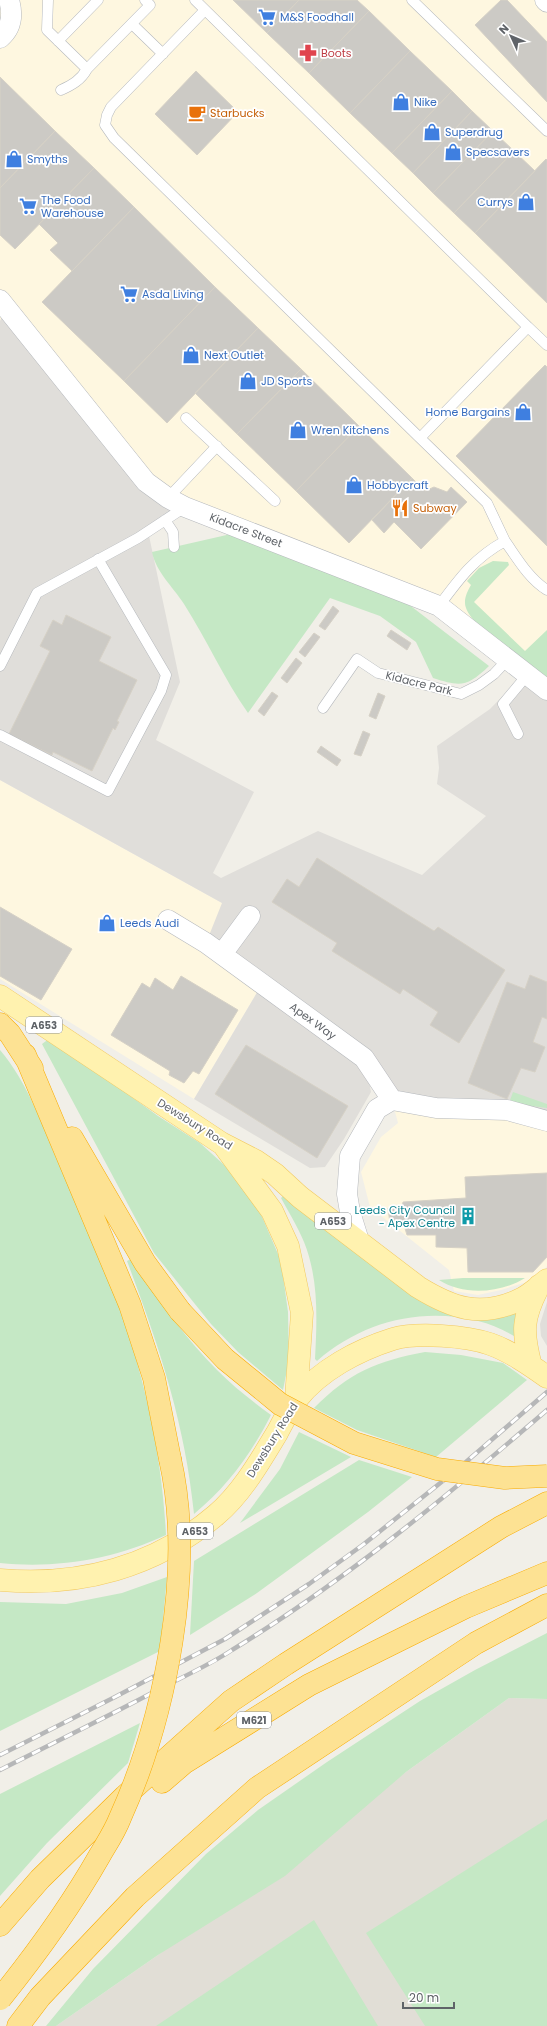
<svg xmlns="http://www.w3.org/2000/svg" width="547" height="2026" font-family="Poppins,sans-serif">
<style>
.commercial{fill:#fef7e0}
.industrial{fill:#e0deda}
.education{fill:#e1ded6}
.green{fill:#c5e8c5}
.building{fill:#cccac5;stroke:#d6d1c6}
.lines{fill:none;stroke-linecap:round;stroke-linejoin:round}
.service-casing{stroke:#b5b8bc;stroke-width:11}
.minor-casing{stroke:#b5b8bc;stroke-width:21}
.primary-casing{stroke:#f2c960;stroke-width:23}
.motorway-casing{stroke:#f9ab00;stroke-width:23}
.service{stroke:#fff;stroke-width:10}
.minor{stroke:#fff;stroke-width:20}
.primary{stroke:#fff2af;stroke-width:22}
.motorway{stroke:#fde293;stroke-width:22}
.rail-casing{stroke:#b6b7b8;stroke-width:4.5}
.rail{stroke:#fff;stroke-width:3;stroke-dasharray:9;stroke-linecap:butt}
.motorway-bridge-casing{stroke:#f9ab00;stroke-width:23;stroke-linecap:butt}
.motorway-bridge{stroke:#fde293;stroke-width:22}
.labels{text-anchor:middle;stroke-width:3.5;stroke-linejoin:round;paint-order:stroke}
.shield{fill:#fff;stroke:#8f9295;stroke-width:1}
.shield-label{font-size:10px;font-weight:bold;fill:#5f6368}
.shop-label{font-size:11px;fill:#366cbe;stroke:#fff;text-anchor:start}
.health-label{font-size:11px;fill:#be3a42;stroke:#fff;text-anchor:start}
.food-label{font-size:11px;fill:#c56008;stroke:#fff;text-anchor:start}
.street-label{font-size:11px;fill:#5f6368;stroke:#fff}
.culture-label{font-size:11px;fill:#0d838f;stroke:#fff;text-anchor:end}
</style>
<rect width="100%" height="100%" fill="#f1efe8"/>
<path class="commercial" d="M0 0H547V646L531 668 439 606 168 498 6 308 0 321Z
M0 780 222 903 262 984 194 1099 0 979Z
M392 1100 547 1121V1266L544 1270 527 1282 501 1290 478 1295 454 1291 449 1270 370 1207 361 1172 381 1137 398 1123Z"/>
<path class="industrial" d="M6 308 146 482 185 507 148 531 180 682 156 740 254 792 213 873 221 878 318 831 422 875 486 816 437 784 439 768 437 746 490 709 525 673 547 691V1121L392 1100 365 1059 371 1092 344 1139 325 1167 310 1168 194 1099 262 984 206 943 222 903 0 780V321Z
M547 1302V1346L541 1336 540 1324Z"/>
<path class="education" d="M509 1698 547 1699V2026H56L158 1955 406 1772Z"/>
<path class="green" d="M231 534 399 597 489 666C467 687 461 687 433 678L416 642 380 616 330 598 248 713C224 679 207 640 184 604 173 587 156 572 152 552Z
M493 561 508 562 509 565 474 602 525 651 547 630V680C528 665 473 629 466 608 463 600 467 592 471 585L467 581 479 568Z
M50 1038 158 1116 200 1143 233 1173 260 1212 281 1261 288 1312 289 1360 283 1390 238 1352 211 1324 154 1253 42 1044Z
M0 1050C28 1083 42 1125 59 1165 78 1207 98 1250 114 1293 143 1369 162 1453 166 1535 115 1559 56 1569 0 1563Z
M513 1092 547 1104V1108L509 1103Z
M284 1195 406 1287 517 1307 518 1338C505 1331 492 1324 478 1321 420 1307 362 1322 317 1361L315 1359C317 1320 319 1279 304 1242 298 1227 289 1213 281 1198Z
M131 1259C157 1297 184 1337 217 1370 234 1387 252 1401 271 1415 251 1454 228 1486 194 1514 185 1423 159 1346 127 1261Z
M463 1278H525C501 1293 463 1296 439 1280Z
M425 1352 461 1355 503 1363 527 1380 436 1457 357 1430 314 1408C349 1373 376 1361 425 1352Z
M299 1432 351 1457 240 1523 280 1469Z
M359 1460 412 1477 368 1512 257 1593 190 1635 194 1561Z
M167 1577 160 1651 0 1731V1602L66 1604 122 1593Z
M547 1633V1699L509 1698 406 1772 285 1876 158 1955 56 2026H46L93 1969 206 1854 258 1810 327 1762 420 1701 475 1670Z
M140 1723 128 1763 47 1843 0 1896V1794Z
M547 1819V2026H425L366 1933Z
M314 1920 378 2026H156Z"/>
<path class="building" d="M233 0H299L267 33Z
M299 0H357L369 11 309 73 267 33Z
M501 0H507L547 42V102L475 25Z
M369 11 410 51 350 113 309 73Z
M410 51 452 91 392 153 350 113Z
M196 71 238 112 197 155 155 114Z
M0 77 55 131 0 188Z
M452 91 472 111 413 173 392 153Z
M472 111 493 131 433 193 413 173Z
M55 131 94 168 15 249 0 235V188Z
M493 131 514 151 454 213 433 193Z
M514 151 535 171 475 233 454 213Z
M546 159 547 160V303L475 233Z
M94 168 134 207 72 271 50 250 58 243 39 224Z
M134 207 215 287 124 381 42 302Z
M215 287 258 328 167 423 124 381Z
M258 328 301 369 237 434 195 393Z
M545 365 547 367V546L456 456Z
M301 369 359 426 296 491 237 434Z
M359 426 412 478 349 543 296 491Z
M412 478 425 491 434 487 447 492 451 487 467 502 421 549 394 522 384 533 372 520Z
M333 606 339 611 325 630 319 626Z
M66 615 111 637 99 661 137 680 117 721 119 722 115 730 113 728 92 771 53 752 52 755 9 734 50 651 40 646 53 620 62 625Z
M391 630 411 643 407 650 387 636Z
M314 633 320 637 305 657 299 652Z
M296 658 302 663 287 683 281 678Z
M272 692 278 696 264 716 258 711Z
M378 693 385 696 376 719 369 716Z
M363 731 370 734 361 756 354 754Z
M321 746 341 760 337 766 317 752Z
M317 858 434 931 438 927 505 970 459 1043 430 1025 438 1012 403 989 400 994 332 951 337 943 272 902 287 879 299 887Z
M0 907 72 949 41 1000 0 976Z
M530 975 547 982V1019L542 1017 533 1042 545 1047 535 1072 521 1068 507 1099 468 1083 507 982 525 989Z
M181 976 238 1010 199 1074 193 1071 184 1083 169 1075 170 1071 111 1035 142 983 150 988 155 978 173 990Z
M246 1045 348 1106 317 1158 215 1094Z
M547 1173V1257L533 1272H468L467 1248 436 1247V1235H407L404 1225 390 1223 388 1208H402L403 1202 466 1198 465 1177Z"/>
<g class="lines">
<g class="service-casing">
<path id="service" d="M48 0 47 30 87 69 150 5 145 0
M195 0 528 327 420 438 114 138 105 125 107 115 111 107 205 10
M412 0 547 131
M132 24 163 54
M58 41 98 0
M61 90C72 85 81 80 87 69
M528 327 547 345
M186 418 275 501
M420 438 487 503 505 541
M168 498 217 446
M165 520 173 532 174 547
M439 606C459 579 474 558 505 541 517 558 529 579 547 590
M0 666 37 593 138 538 185 507
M323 708 357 659 378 673 461 694 479 685 494 674 508 659
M518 734 503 704 528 674
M0 735 108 791 161 691 166 675 98 559"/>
</g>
<g class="minor-casing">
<path id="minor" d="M545 0 547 2
M0 38C12 28 13 14 9 0
M0 300 146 482 168 498 185 507 439 606 547 690
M168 920 206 943 364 1058 392 1100
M222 954 250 916
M359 1241 350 1212 347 1194 350 1156 377 1109 392 1100 436 1108 507 1110 547 1121"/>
</g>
<g class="primary-casing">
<path id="primary" d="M0 996 221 1143 256 1161 275 1174 300 1197 418 1287C452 1308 480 1318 519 1300 529 1296 538 1287 547 1280
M225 1147 272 1211 288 1246 302 1313 296 1399
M531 1366C522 1332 522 1318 539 1286
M0 1580C80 1587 155 1567 216 1515 242 1493 260 1461 277 1433 283 1422 289 1409 297 1399 320 1370 358 1350 393 1339 417 1332 467 1336 490 1344 510 1351 530 1365 547 1377"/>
</g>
<g class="motorway-casing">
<path id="motorway" d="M0 1024 10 1034 32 1068
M25 1055 130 1305 154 1378 170 1459
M72 1138 145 1263 180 1311
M162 1782 184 1763 309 1685 466 1607 547 1573
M0 1925 40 1879 125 1796 231 1701 286 1664 501 1527 547 1503
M18 2026 40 1997 135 1897 257 1788 476 1643 547 1605"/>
</g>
<use href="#service" class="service"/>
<use href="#minor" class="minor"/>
<use href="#primary" class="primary"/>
<use href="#motorway" class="motorway"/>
<g class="rail-casing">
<path id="rail" d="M0 1755 115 1697 225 1639 309 1584 364 1544 459 1468 547 1392
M0 1770C55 1742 111 1715 165 1686 187 1675 211 1664 232 1650 345 1581 447 1496 547 1410"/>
</g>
<use href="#rail" class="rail"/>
<g class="motorway-bridge-casing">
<path id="motorway-bridge" d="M180 1311 225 1359 280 1404 354 1443 437 1469 505 1478 547 1476
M0 1999C37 1953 71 1906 100 1855 107 1843 115 1831 120 1818 166 1716 195 1569 170 1459"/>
</g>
<use href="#motorway-bridge" class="motorway-bridge"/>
</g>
<defs>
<g id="supermarket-bare" transform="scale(1.38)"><path d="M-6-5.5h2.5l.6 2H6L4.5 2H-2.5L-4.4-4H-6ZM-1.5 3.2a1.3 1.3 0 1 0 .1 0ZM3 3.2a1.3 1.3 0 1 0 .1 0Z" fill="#3f7fe0" stroke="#fff" stroke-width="2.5" paint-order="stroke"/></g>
<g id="pharmacy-bare" transform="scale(1.38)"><path d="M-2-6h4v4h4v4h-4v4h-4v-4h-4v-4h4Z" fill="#e0444e" stroke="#fff" stroke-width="2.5" paint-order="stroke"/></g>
<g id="shop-bare" transform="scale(1.38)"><path d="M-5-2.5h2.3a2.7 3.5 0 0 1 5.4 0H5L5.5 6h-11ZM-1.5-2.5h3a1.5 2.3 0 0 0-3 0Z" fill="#3f7fe0" stroke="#fff" stroke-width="2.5" paint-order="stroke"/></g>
<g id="cafe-bare" transform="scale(1.38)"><path d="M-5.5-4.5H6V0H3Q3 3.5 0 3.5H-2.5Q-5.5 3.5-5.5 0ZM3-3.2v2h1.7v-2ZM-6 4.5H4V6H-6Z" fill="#e8710a" stroke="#fff" stroke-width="2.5" paint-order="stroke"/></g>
<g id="restaurant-bare" transform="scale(1.38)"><path d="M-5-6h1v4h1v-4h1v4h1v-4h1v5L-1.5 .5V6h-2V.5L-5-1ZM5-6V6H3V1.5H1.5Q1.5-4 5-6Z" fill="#e8710a" stroke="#fff" stroke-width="2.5" paint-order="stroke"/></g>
<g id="building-bare" transform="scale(1.38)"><path d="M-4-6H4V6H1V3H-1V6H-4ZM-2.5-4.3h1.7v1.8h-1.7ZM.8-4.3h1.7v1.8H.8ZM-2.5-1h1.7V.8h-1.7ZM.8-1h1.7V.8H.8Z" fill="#0f9aa8" stroke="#fff" stroke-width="2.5" paint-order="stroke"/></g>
</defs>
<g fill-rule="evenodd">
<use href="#supermarket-bare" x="267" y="17"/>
<use href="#pharmacy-bare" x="308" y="53"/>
<use href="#shop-bare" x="401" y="102"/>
<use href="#cafe-bare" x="197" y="113"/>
<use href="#shop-bare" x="432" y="132"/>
<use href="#shop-bare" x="453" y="152"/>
<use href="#shop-bare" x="14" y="159"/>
<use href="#shop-bare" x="526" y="202"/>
<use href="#supermarket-bare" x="28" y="206"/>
<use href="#supermarket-bare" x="129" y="294"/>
<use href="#shop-bare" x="191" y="355"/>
<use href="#shop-bare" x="248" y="381"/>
<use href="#shop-bare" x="523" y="412"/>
<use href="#shop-bare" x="298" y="430"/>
<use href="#shop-bare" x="354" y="485"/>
<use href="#restaurant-bare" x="400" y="508"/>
<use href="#shop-bare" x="107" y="923"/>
<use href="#building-bare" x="468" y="1216"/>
</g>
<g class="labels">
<g class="shield">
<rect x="26" y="1017" width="36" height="16" rx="3"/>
<rect x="315" y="1213" width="36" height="16" rx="3"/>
<rect x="177" y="1523" width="36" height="16" rx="3"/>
<rect x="237" y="1712" width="34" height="16" rx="3"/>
</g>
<g class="shield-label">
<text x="44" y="1029">A653</text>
<text x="333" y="1225">A653</text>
<text x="195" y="1535">A653</text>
<text x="254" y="1724">M621</text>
</g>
<g class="shop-label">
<text x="280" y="21">M&amp;S Foodhall</text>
<text x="414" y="106">Nike</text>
<text x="445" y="136">Superdrug</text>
<text x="466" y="156">Specsavers</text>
<text x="27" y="163">Smyths</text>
<text x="41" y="204">The Food<tspan x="41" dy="13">Warehouse</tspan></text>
<text x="513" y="206" text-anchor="end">Currys</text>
<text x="142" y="298">Asda Living</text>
<text x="204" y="359">Next Outlet</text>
<text x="261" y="385">JD Sports</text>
<text x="510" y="416" text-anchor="end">Home Bargains</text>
<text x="311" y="434">Wren Kitchens</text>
<text x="367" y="489">Hobbycraft</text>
<text x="120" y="927">Leeds Audi</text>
</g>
<g class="health-label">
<text x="321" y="57">Boots</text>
</g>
<g class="food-label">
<text x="210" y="117">Starbucks</text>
<text x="413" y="512">Subway</text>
</g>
<g class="street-label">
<text transform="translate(246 530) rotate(21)" y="4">Kidacre Street</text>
<text transform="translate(419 683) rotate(14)" y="4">Kidacre Park</text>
<text transform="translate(313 1021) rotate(36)" y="4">Apex Way</text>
<text transform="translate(195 1124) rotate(32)" y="4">Dewsbury Road</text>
<text transform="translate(272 1440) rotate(-58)" y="4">Dewsbury Road</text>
</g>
<g class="culture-label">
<text x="455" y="1214">Leeds City Council<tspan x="455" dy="13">- Apex Centre</tspan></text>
</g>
</g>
<g transform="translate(511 36) rotate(314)" stroke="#ffffff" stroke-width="3" paint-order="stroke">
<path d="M0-3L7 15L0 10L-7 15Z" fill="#5f6368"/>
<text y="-6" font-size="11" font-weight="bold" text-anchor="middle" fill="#5f6368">N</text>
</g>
<path d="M403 2002v6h51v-6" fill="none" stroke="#5f6368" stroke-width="2"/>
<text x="409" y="2002" font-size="12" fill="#5f6368" stroke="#ffffff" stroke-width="3" paint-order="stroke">20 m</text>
</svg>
